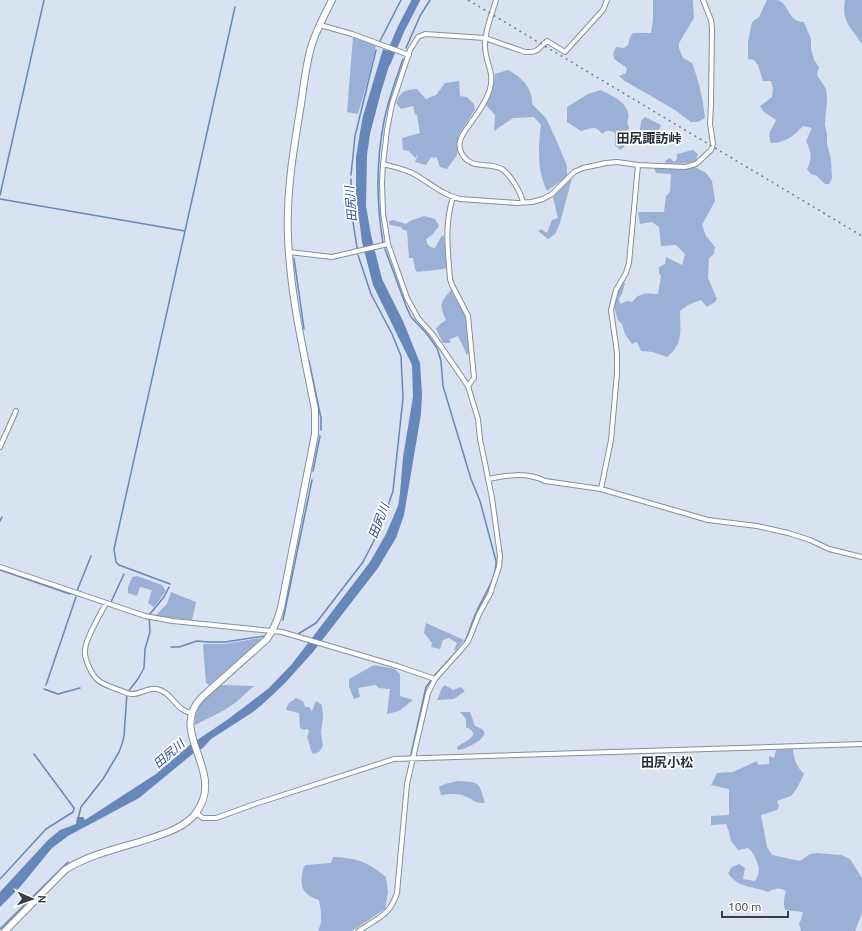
<svg xmlns="http://www.w3.org/2000/svg" width="862" height="931" font-family="Ubuntu,'Noto Sans JP',sans-serif">
<style>
.green{fill:#9ab0d4}
.water{fill:#6786ba}
.lines{fill:none;stroke-linecap:round;stroke-linejoin:round}
.stream{stroke:#6786ba;stroke-width:1.5}
.river{stroke:#6786ba;stroke-width:8}
.street-casing{stroke:#858e9d;stroke-width:6}
.secondary-casing{stroke:#858e9d;stroke-width:8}
.street{stroke:#fff;stroke-width:4}
.secondary{stroke:#fff;stroke-width:6}
.rail{stroke:#767c87;stroke-width:1.5;stroke-dasharray:2 4;stroke-linecap:butt}
.labels{text-anchor:middle;stroke-width:3.5;stroke-linejoin:round;paint-order:stroke}
.water-label{font-size:12px;font-style:italic;fill:#284d8e;stroke:#fff}
.quarter-label{font-size:13px;font-weight:bold;fill:#262e3a;stroke:#fff}
</style>
<rect width="100%" height="100%" fill="#d8e2f2"/>
<path class="green" d="M653 0H693L694 18 679 43V48L683 58 692 63C699 81 703 99 705 118L698 122H691L675 110 625 81 619 76 626 73 627 68 614 59 613 54 616 47 624 48 628 45 630 37 633 33H651L653 20Z
M767 0C770 0 774 0 777 0 790 3 787 22 804 22L811 39V49L814 60 819 67 817 75 826 89 827 99 825 125 827 134V144L831 159 832 178 829 184H825L817 176 811 174 807 169C813 158 811 151 806 141L812 128 803 126C794 136 785 143 771 143 767 131 772 130 776 120L764 112 760 106 772 97 773 89 771 81H763L758 65 754 60 748 59V42L752 22 759 17Z
M845 0H862V44C851 28 841 21 845 0Z
M353 37 376 46 366 86 358 114 347 112Z
M508 70C522 77 533 89 532 104L546 118 555 137 567 166V176L547 191C537 171 538 146 541 125L534 117 513 118 494 131 495 115 486 105C492 95 494 85 495 74Z
M459 81 460 96 467 97 474 104 475 110 459 134 457 155 447 169 440 167 436 156 435 158 431 157 426 165 415 162 418 154 415 158 409 151 403 150 402 138 420 133 417 115 415 114 413 106 401 109 396 103C401 91 404 90 417 89L426 99 436 95 445 83Z
M601 90C614 97 634 105 627 123L629 127 624 147 620 150 615 145V133C609 130 607 130 602 134 596 125 591 128 581 131L567 122V107L588 94Z
M645 117 661 125 659 130 653 131 650 133 640 131 641 121Z
M693 150 698 154 696 161C684 165 677 163 666 164L665 161 670 158 674 162 677 159V154Z
M695 167 706 173 712 181 715 201 702 225 706 236 715 247 714 254 709 258 708 278 717 299 715 302 707 307 701 300 688 305 680 311C680 331 684 343 667 357L653 352 641 351 637 342 632 344 625 334 622 324 618 320 615 310 614 305 618 292 623 282 625 283 622 294 619 299 620 304 627 301 632 302C640 292 646 293 658 294L661 276 659 273V267L665 264 666 257 682 265 685 254 676 245 661 246 659 227 652 222 640 224 638 212H664L666 196 670 192 671 174 656 173 654 168 684 169Z
M572 178 560 223 555 234 548 239 538 231 541 229 547 233 552 220 558 218 553 197Z
M424 216 435 219 439 226 432 235 426 239C427 244 429 248 435 248L442 235 444 237 447 266 444 269 417 272 415 269 413 258H409L407 231 402 229 401 227 390 225 389 221 393 220 406 224C412 219 418 219 424 216Z
M451 290 466 318 469 352 467 355 458 336 450 339V343H443L436 329 439 325 446 320C439 305 440 303 451 290Z
M137 576 162 585 166 591 154 607 148 603 152 590 140 587 137 596 128 593V587L132 577Z
M171 592 196 602 192 620 155 616 167 604Z
M426 623 464 640 456 651 454 650 457 643 449 638 443 640 440 649 431 647 432 643 424 633Z
M261 638 260 642 209 685 206 683 203 644H224Z
M374 665 395 669 400 674V696L413 700 399 711 387 714 390 689 379 688 375 685 358 688 360 697 354 699 349 687V679Z
M221 685 254 686 235 703 223 711 195 725C195 702 205 698 221 685Z
M445 685 453 690 461 687 465 691 454 699 437 700 442 688Z
M296 698 303 701 305 707H309L312 711 316 701 322 705 323 717 321 733 323 746 319 752 313 754C309 748 310 742 307 738L309 731 307 729 304 730 300 728 299 713 286 710 288 704Z
M460 712H470L475 726 482 729C484 731 485 732 484 735 482 741 464 750 458 750L457 747C465 741 483 735 466 727V719Z
M793 749C794 759 796 766 804 774L797 788 791 796 777 801 779 806 777 810 761 815 767 847 772 855 800 861 810 854 817 853 841 855 850 859 862 878V913L855 931H801L799 923 801 920 803 912 785 910C783 903 784 898 786 891 779 887 775 888 768 892 754 886 737 888 728 873L732 867 739 864 745 868 743 879 755 881C757 878 759 873 759 869 758 862 753 851 748 848L738 850 731 841 729 832 726 824 711 825V816L729 815V789L711 785 717 773 733 772 757 761 758 765 769 764V756L774 758 776 750Z
M457 781C480 783 478 780 485 803 473 803 476 801 467 797 458 793 450 794 441 795L439 787 445 784Z
M333 857C358 858 368 862 386 877L388 892 385 909 352 931H318C323 921 321 912 319 900 300 893 300 886 303 868L306 865 331 863Z"/>
<path class="water" d="M383 49 393 53 381 92 370 134 367 155 366 206 371 235 382 279 403 321 420 363 422 394 421 414 404 515 396 538 378 568 313 652 285 683 265 702 253 712 211 739 203 748 195 752 139 798 68 836 52 848 20 887 0 907V892L48 840 60 830 76 824 77 817H83L85 820 156 774 191 744 227 720 269 688 292 664 370 562 386 534 398 506 400 493 403 457 413 397 412 365 373 285 362 242 356 195V157L360 132 363 116Z"/>
<g class="lines">
<path class="stream" d="M380 41 401 0
M406 48 420 16 430 0
M351 175 355 136 376 50
M351 179V211
M0 195 44 0
M0 199 185 231
M352 215 357 248
M383 243C376 201 376 162 384 121 388 100 396 79 403 59
M385 249 406 306 411 317 427 334 437 348 441 361 443 386 471 479 480 501 496 561C497 578 482 598 476 613 471 623 469 635 463 645
M294 258 304 329
M309 361 321 418V430
M313 471 320 436
M0 521 2 517
M0 570 70 594
M170 584 119 565 116 562 114 549 235 7
M77 591 91 556
M111 602 124 574
M283 620 312 480
M298 634 316 623 363 562 380 529 393 491 403 398 401 356 392 334 371 294 358 255
M171 647H179L197 641 208 642H225L265 636
M46 685 76 597
M44 689 58 694 80 688
M411 754 426 687 435 675 455 653
M78 819 81 807 103 779 119 752 122 744 124 736 127 693 138 679 144 668 145 649 150 632 149 615 164 597 169 587
M0 879 46 829 73 812 74 808 34 754
M0 929 68 862"/>
<path class="river" d="M387 62 401 29 416 0"/>
<g class="street-casing">
<path id="street" d="M496 0C492 14 485 30 485 44 484 61 495 71 490 89 485 106 472 120 463 134 459 140 458 148 462 154 472 171 488 161 502 169 510 174 522 194 523 203
M320 25 352 34 409 55
M383 164C394 167 406 169 416 175 431 184 443 195 460 199L517 203 532 202 543 199 552 194 574 172 583 168 606 163 617 162 638 165 685 167 696 164 711 150 713 144 710 124 711 104 712 28 711 20 703 0
M453 197C444 226 448 250 450 279L452 285 468 316 474 378 468 386
M289 252 332 257 388 244
M0 447 16 411
M489 479C508 475 527 472 545 481L601 489 708 520 757 526 788 533 810 540 829 549 862 557
M601 489 611 440 617 373V353L611 310 616 290 626 273 629 263 638 165
M0 567 145 616 173 621 282 632 397 666 435 679
M106 603C101 613 85 639 85 650 84 656 87 662 89 667 96 683 104 684 119 690 123 691 127 694 131 694 140 695 148 687 157 689 173 693 175 710 191 713
M196 813 203 818H216L255 804 394 759 862 744
M359 931C378 917 389 917 397 893L407 784 428 693 435 679 467 643 470 637 479 614 490 594 499 567 500 556 492 498 480 439 478 419 468 386 433 335 418 318 407 298 388 244 383 213 382 183 383 164 387 130 392 104 410 50 418 37 425 34 485 38 525 52C539 53 538 48 547 41L565 52 603 10 607 0"/>
</g>
<g class="secondary-casing">
<path id="secondary" d="M5 931 65 870C88 855 116 849 142 841 160 835 184 829 196 813 204 802 207 788 204 775 199 748 178 723 201 698L267 639C274 629 278 619 281 608L315 434V410C304 353 290 295 288 236 286 192 294 147 301 104 304 84 306 63 312 44 317 29 325 14 332 0"/>
</g>
<use href="#street" class="street"/>
<use href="#secondary" class="secondary"/>
<path class="rail" d="M468 0 862 236"/>
</g>
<g class="labels">
<g class="water-label">
<text transform="translate(351 204) rotate(-95)" y="4">田尻川</text>
<text transform="translate(379 521) rotate(-69)" y="4">田尻川</text>
<text transform="translate(169 754) rotate(-41)" y="4">田尻川</text>
</g>
<g class="quarter-label">
<text x="649" y="143">田尻諏訪峠</text>
<text x="667" y="767">田尻小松</text>
</g>
</g>
<g transform="translate(32 899) rotate(92)" stroke="#ffffff" stroke-width="3" paint-order="stroke">
<path d="M0-3L7 15L0 10L-7 15Z" fill="#393d44"/>
<text y="-6" font-size="11" font-weight="bold" text-anchor="middle" fill="#393d44">N</text>
</g>
<path d="M722 911v6h66v-6" fill="none" stroke="#393d44" stroke-width="2"/>
<text x="728" y="911" font-size="12" fill="#393d44" stroke="#ffffff" stroke-width="3" paint-order="stroke">100 m</text>
</svg>
